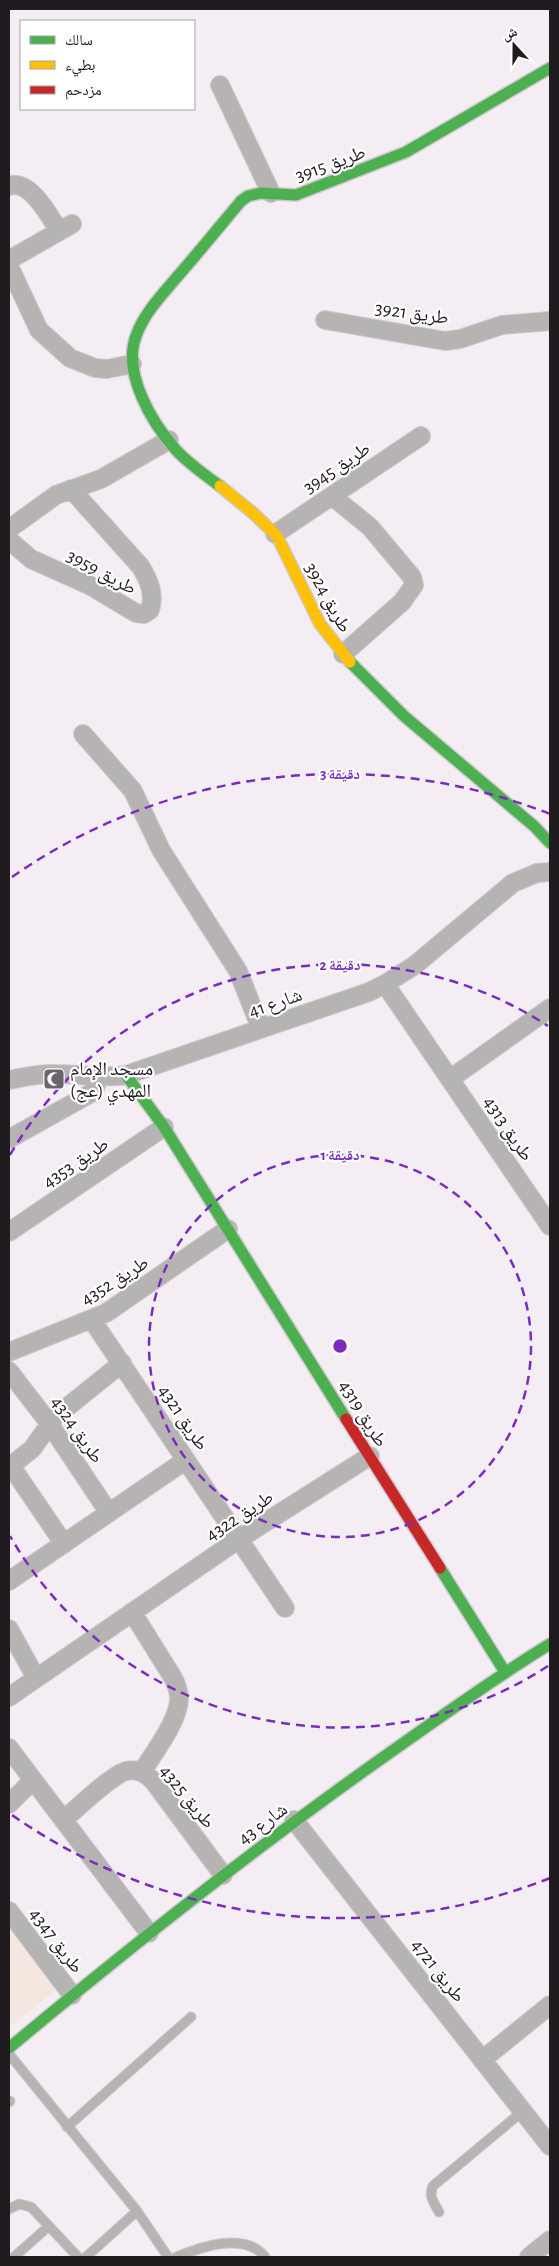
<svg xmlns="http://www.w3.org/2000/svg" width="559" height="2266" font-family="'Alegreya Sans','Noto Naskh Arabic',sans-serif">
<style>
.education{fill:#f3e7e0}
.lines{fill:none;stroke-linecap:round;stroke-linejoin:round}
.lane-casing{stroke:#cdc9cd;stroke-width:11}
.street-casing{stroke:#cdc9cd;stroke-width:20}
.fast-casing{stroke:#cdc9cd;stroke-width:14}
.slow-casing{stroke:#cdc9cd;stroke-width:14}
.jam-casing{stroke:#cdc9cd;stroke-width:14}
.lane{stroke:#b6b4b3;stroke-width:9}
.street{stroke:#b6b4b3;stroke-width:18}
.fast{stroke:#4caf50;stroke-width:11}
.slow{stroke:#ffc107;stroke-width:11}
.jam{stroke:#c62828;stroke-width:11}
.ring{fill:none;stroke:#7b2cbf;stroke-width:2.5;stroke-dasharray:9 6}
.labels{text-anchor:middle;stroke-width:4.5;stroke-linejoin:round;paint-order:stroke}
.street-label{font-size:19px;fill:#1f1b1f;stroke:#fff}
.poi-label{font-size:19px;fill:#1f1b1f;stroke:#fff;text-anchor:start}
.centre{fill:#7b2cbf;stroke:#fff;stroke-width:2.5}
.ring-label{font-size:15px;text-anchor:middle;font-weight:bold;fill:#7b2cbf;stroke:#fff;stroke-width:4.5;stroke-linejoin:round;paint-order:stroke}
</style>
<rect width="100%" height="100%" fill="#f4eef4"/>
<path class="education" d="M9 1924 58 1987 9 2028Z"/>
<g class="lines">
<g class="lane-casing">
<path id="lane" d="M9 2054 137 2211 168 2257
M9 2102 10 2101
M67 2127 191 2017
M9 2209 19 2204 31 2207 78 2257
M439 2212C434 2202 428 2197 433 2186L523 2111
M14 2257 49 2226
M86 2257 137 2211
M176 2257C201 2247 245 2231 265 2257"/>
</g>
<g class="street-casing">
<path id="street" d="M220 85 271 193
M9 186C30 178 50 217 59 231
M9 260 72 224
M9 266 39 330 70 358 95 368 107 369 132 364
M325 320 445 341 460 339 502 325 550 321
M332 496 370 527 412 577 414 585 402 602 343 654
M9 529 56 495 101 479 169 440
M275 534 421 436
M9 540 31 559 89 585 136 613 144 614 150 610C155 594 149 581 141 567L71 489
M83 734 133 791 161 850 238 971 261 1029
M385 984 550 1226
M450 1079 550 1008
M9 1080C24 1077 40 1073 55 1074 81 1074 100 1079 126 1075L369 992 385 984 415 965 513 883 537 873 550 872
M9 1139 93 1092 96 1086 94 1078
M9 1232 164 1127
M92 1320 285 1608
M9 1352 106 1313 228 1229
M9 1371 49 1423 109 1513
M11 1466 64 1544
M9 1467 32 1449 55 1417 122 1363
M9 1581 186 1460
M132 1612 172 1676C176 1683 179 1690 179 1699 179 1720 153 1754 142 1772
M9 1629 36 1678
M9 1697 239 1539 370 1456
M9 1748 149 1933
M9 1804 32 1781
M63 1820C78 1808 110 1776 126 1771 138 1768 147 1774 154 1782L223 1875
M294 1820 550 2146
M9 1911 72 1995
M482 2060 550 2005
M529 2257 550 2240"/>
</g>
<g class="fast-casing">
<path id="fast" d="M220 486C205 475 189 464 176 450 152 423 122 373 136 336 144 313 162 295 177 277 199 252 220 226 241 201L248 196 261 193 296 195 406 152 550 68
M350 662 404 716 534 826 550 843
M126 1075 164 1127 346 1419
M440 1568 505 1672
M9 2048C129 1948 251 1851 378 1761 435 1721 491 1680 550 1644"/>
</g>
<g class="slow-casing">
<path id="slow" d="M220 486 253 513 277 536 320 624 350 662"/>
</g>
<g class="jam-casing">
<path id="jam" d="M346 1419 440 1568"/>
</g>
<use href="#lane" class="lane"/>
<use href="#street" class="street"/>
<use href="#fast" class="fast"/>
<use href="#slow" class="slow"/>
<use href="#jam" class="jam"/>
</g>
<g class="ring">
<circle cx="340" cy="1346" r="191"/>
<path d="M548 1666A381 381 0 0 1 10 1536M10 1155A381 381 0 0 1 548 1026"/>
<path d="M550 1878A572 572 0 0 1 12 1815M12 877A572 572 0 0 1 550 814"/>
</g>
<defs>
<g id="mosque-square" transform="scale(1.125)"><rect x="-9" y="-9" width="18" height="18" rx="4" fill="#6a656a" stroke="#fff"/><path d="M3.5-4.9A6 6 0 1 0 3.5 4.9A5 5 0 1 1 3.5-4.9Z" fill="#fff"/></g>
</defs>
<g fill-rule="evenodd">
<use href="#mosque-square" x="54" y="1079"/>
</g>
<g class="labels">
<g class="street-label">
<text transform="translate(330 163) rotate(-20)" y="7">طريق 3915</text>
<text transform="translate(412 312) rotate(8)" y="7">طريق 3921</text>
<text transform="translate(336 467) rotate(-34)" y="7">طريق 3945</text>
<text transform="translate(102 571) rotate(28)" y="7">طريق 3959</text>
<text transform="translate(329 597) rotate(61)" y="7">طريق 3924</text>
<text transform="translate(275 1002) rotate(-19)" y="7">شارع 41</text>
<text transform="translate(509 1128) rotate(56)" y="7">طريق 4313</text>
<text transform="translate(75 1162) rotate(-34)" y="7">طريق 4353</text>
<text transform="translate(114 1280) rotate(-32)" y="7">طريق 4352</text>
<text transform="translate(364 1413) rotate(58)" y="7">طريق 4319</text>
<text transform="translate(184 1417) rotate(56)" y="7">طريق 4321</text>
<text transform="translate(78 1429) rotate(55)" y="7">طريق 4324</text>
<text transform="translate(239 1515) rotate(-33)" y="7">طريق 4322</text>
<text transform="translate(188 1796) rotate(51)" y="7">طريق 4325</text>
<text transform="translate(262 1823) rotate(-37)" y="7">شارع 43</text>
<text transform="translate(57 1940) rotate(53)" y="7">طريق 4347</text>
<text transform="translate(439 1970) rotate(52)" y="7">طريق 4721</text>
</g>
<g class="poi-label">
<text x="70" y="1075">مسجد الإمام<tspan x="70" dy="22">المهدي (عج)</tspan></text>
</g>
</g>
<circle cx="340" cy="1346" r="8" class="centre"/>
<g class="ring-label">
<text x="340" y="779">3 دقيقة</text>
<text x="340" y="970">2 دقيقة</text>
<text x="340" y="1160">1 دقيقة</text>
</g>
<rect width="559" height="2266" fill="none" stroke="#1f1b1f" stroke-width="20"/>
<rect x="20" y="20" width="175" height="90" fill="#ffffff" stroke="#a5a4a5"/>
<rect x="30" y="36" width="25" height="8" fill="#4caf50" stroke="#a5a4a5"/>
<text x="65" y="45" font-size="15" fill="#1f1b1f">سالك</text>
<rect x="30" y="61" width="25" height="8" fill="#ffc107" stroke="#a5a4a5"/>
<text x="65" y="70" font-size="15" fill="#1f1b1f">بطيء</text>
<rect x="30" y="86" width="25" height="8" fill="#c62828" stroke="#a5a4a5"/>
<text x="65" y="95" font-size="15" fill="#1f1b1f">مزدحم</text>
<g transform="translate(514 45) rotate(339)" stroke="#ffffff" stroke-width="4" paint-order="stroke">
<path d="M0-4L9 19L0 12L-9 19Z" fill="#1f1b1f"/>
<text y="-8" font-size="14" font-weight="bold" text-anchor="middle" fill="#1f1b1f">ش</text>
</g>
</svg>
